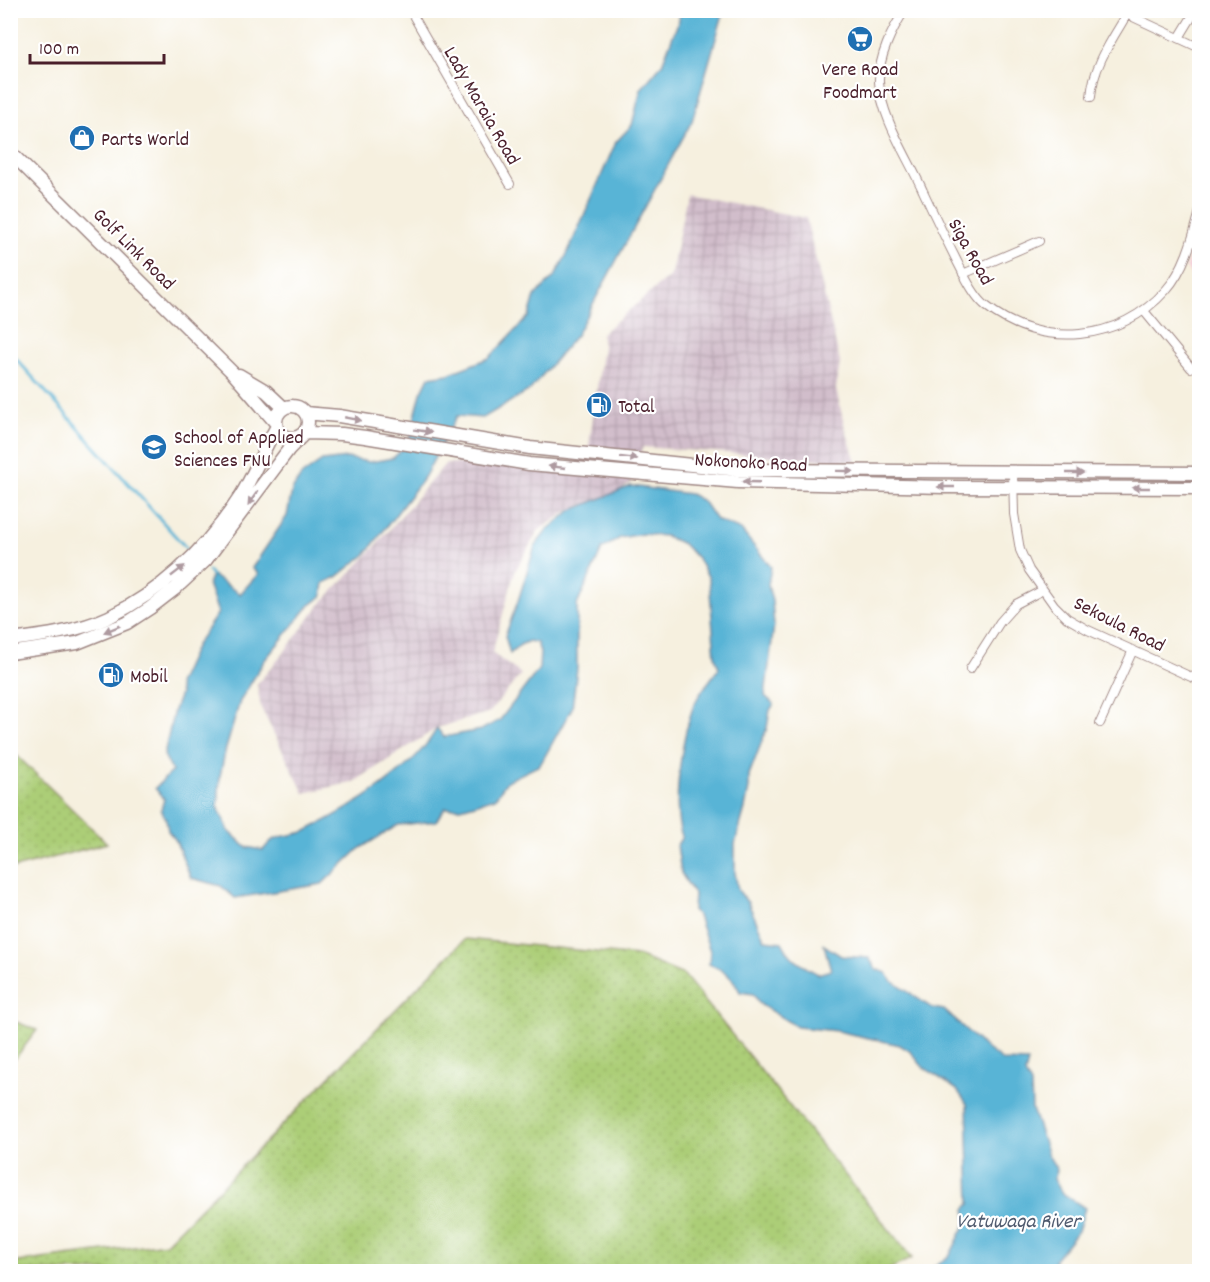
<svg xmlns="http://www.w3.org/2000/svg" width="1210" height="1282" font-family="Dekko,sans-serif">
<style>
.built{fill:#f5cfda}
.industrial{fill:url(#industrial-grid)}
.grass{fill:url(#grass-dots);stroke:#7b7651;stroke-width:1.5}
.water{fill:#58b4d6;stroke:#516a80;stroke-width:1.5}
.lines{fill:none;stroke-linecap:round;stroke-linejoin:round}
.stream{stroke:#58b4d6;stroke-width:3}
.minor-casing{stroke:#a08885;stroke-width:10}
.primary-casing{stroke:#a08885;stroke-width:15}
.minor{stroke:#fff;stroke-width:8}
.primary{stroke:#fff;stroke-width:12}
.oneway{fill:#ae9aa0}
.labels{text-anchor:middle;stroke-width:4.5;stroke-linejoin:round;paint-order:stroke}
.poi-label{font-size:20px;fill:#4a1f2b;stroke:#fff;text-anchor:start}
.street-label{font-size:20px;fill:#4a1f2b;stroke:#fff}
.water-label{font-size:21px;font-style:italic;fill:#505b6f;stroke:#fff}
</style>
<defs>
<pattern id="industrial-grid" width="8" height="8" patternUnits="userSpaceOnUse" patternTransform="scale(1.5)"><rect width="8" height="8" fill="#d1bdcb"/><path d="M0 4h8M4 0v8" fill="none" stroke="#b5a2ae"/></pattern>
<pattern id="grass-dots" width="8" height="8" patternUnits="userSpaceOnUse" patternTransform="scale(1.5)"><rect width="8" height="8" fill="#acce77"/><path d="M2 2h.1M6 6h.1" fill="none" stroke="#96b067" stroke-width="1.8" stroke-linecap="round"/></pattern>
</defs>
<rect width="100%" height="100%" fill="#fff"/>
<filter id="ink" filterUnits="userSpaceOnUse"><feTurbulence type="fractalNoise" baseFrequency=".0167" numOctaves="2"/><feDisplacementMap in="SourceGraphic" scale="12" xChannelSelector="R" yChannelSelector="G"/><feConvolveMatrix kernelMatrix="1 2 1 2 8 2 1 2 1" color-interpolation-filters="sRGB"/></filter>
<filter id="wash" filterUnits="userSpaceOnUse"><feTurbulence type="fractalNoise" baseFrequency=".008" numOctaves="4" result="noise"/><feDisplacementMap in="SourceGraphic" scale="24" xChannelSelector="R" yChannelSelector="G"/><feGaussianBlur stdDeviation="1.35" result="paint"/><feColorMatrix in="noise" values="0 0 0 0 0 0 0 0 0 0 0 0 0 0 0 0 0 1.4 0 .05"/><feComposite in="paint" operator="in"/></filter>
<g filter="url(#wash)">
<rect width="100%" height="100%" fill="#f6f0df"/>
<path class="built" d="M1199 220V288L1186 267Z"/>
<path class="industrial" d="M687 194 806 218 840 362 836 389 844 424 856 462 643 447 631 483 619 491 571 509 539 530 515 571 492 653 521 674 490 712 437 728 354 782 304 793 261 708 257 684 282 655 317 608 374 548 446 463 586 467 603 346 601 334 671 275Z"/>
<path class="grass" d="M11 750 107 843 11 869Z
M465 939 638 956 684 975 912 1258 884 1272 11 1271V1263L166 1243Z
M11 1020 37 1030 11 1064H10Z"/>
<path class="water" d="M680 11H724L692 121 576 335 530 390 483 418 457 416 425 476 366 554 337 577 324 583 322 596 309 606 264 661 240 701 225 752 220 776 218 807 229 831 246 847 263 850C266 847 269 842 273 840 283 834 298 836 308 830 351 808 414 771 437 728L444 737 481 730 500 720 539 669 540 652 537 643 529 641 520 645 510 654 505 636 518 601 535 546 548 529 572 510 631 486 690 494 703 501 716 520 741 530 771 567 768 585 772 601 774 625 765 696 774 704 770 710 767 728 749 775V788L745 808 735 844V873L738 890 748 903 765 940 782 942C792 961 800 964 818 974L831 970 824 945 841 956 869 958 876 969 887 973 891 980 932 1008 944 1010 987 1049 1003 1061 1028 1062 1025 1074 1031 1085 1032 1109 1048 1155 1057 1170 1054 1179 1062 1193 1085 1208 1078 1231 1054 1260 1059 1271H921L934 1267 949 1257 967 1221 965 1209 970 1204 967 1104 957 1090 922 1066 911 1052 900 1045 837 1031 797 1027 761 1005 753 994 740 992C733 977 724 970 709 964L710 951 698 916 693 910 694 894 681 873 677 845 682 837C671 808 682 726 697 699 703 688 712 678 719 668L715 657 709 578 698 559 683 544 665 536 642 534 620 538 602 549 577 605V669L572 708 540 765 507 781 495 798 461 808H445L436 821 398 825 359 849 322 884 235 898 221 886 191 878 175 839 168 831 166 819 161 810 164 799 155 788 172 771 164 755 174 710 180 694 178 684 196 645 218 613 208 584 212 575 240 594 258 574 252 568 287 516 292 490 301 476 322 461 347 458 370 462 393 458 408 444 421 393 429 377 448 374 489 358 529 316 535 296 555 276 567 254 616 142 632 125 641 89 662 64 679 20Z"/>
<g class="lines">
<path class="stream" d="M10 352 187 549
M208 571 212 575"/>
</g>
</g>
<g filter="url(#ink)">
<g class="lines">
<g class="minor-casing">
<path id="minor" d="M410 10 510 184
M905 10C892 29 878 58 879 82 881 118 909 159 923 191 936 219 949 246 963 273 969 285 976 298 986 306 1042 350 1120 342 1166 290 1185 269 1193 237 1200 211
M1118 10 1200 48
M1179 38 1196 10
M1091 97C1093 67 1111 41 1126 16
M963 274 1039 241
M1144 311 1191 368
M1013 472 1014 514 1020 550 1029 570 1054 605 1067 618 1088 630 1200 681
M970 669 1000 622 1016 604 1043 590
M1100 723 1133 650"/>
</g>
<g class="primary-casing">
<path id="primary" d="M10 152 232 372 276 423
M239 375 266 391 284 408
M276 422a16 16 0 1 1 32 0a16 16 0 1 1-32 0Z
M305 413 339 416 530 448 739 470 1200 473
M305 433 342 434 365 437 529 464 738 482 944 487 1200 488
M10 640C43 636 79 631 109 617 164 590 207 548 240 497 254 475 263 450 276 428
M10 653 77 643 127 623 150 608 176 588 206 560 289 449 302 436"/>
</g>
<use href="#minor" class="minor"/>
<use href="#primary" class="primary"/>
</g>
<defs><path id="oneway-solid" d="M-6-.8H1V-3.2L6.5 0L1 3.2V.8H-6Z" transform="scale(1.5)"/></defs>
<g class="oneway">
<use href="#oneway-solid" transform="translate(353 419) rotate(11)"/>
<use href="#oneway-solid" transform="translate(423 431) rotate(9)"/>
<use href="#oneway-solid" transform="translate(629 458) rotate(6)"/>
<use href="#oneway-solid" transform="translate(557 467) rotate(-174)"/>
<use href="#oneway-solid" transform="translate(845 471) rotate(1)"/>
<use href="#oneway-solid" transform="translate(1075 473)"/>
<use href="#oneway-solid" transform="translate(751 482) rotate(-178)"/>
<use href="#oneway-solid" transform="translate(946 487) rotate(180)"/>
<use href="#oneway-solid" transform="translate(1141 488) rotate(-180)"/>
<use href="#oneway-solid" transform="translate(253 498) rotate(125)"/>
<use href="#oneway-solid" transform="translate(178 571) rotate(-38)"/>
<use href="#oneway-solid" transform="translate(112 629) rotate(158)"/>
</g>
</g>
<defs>
<g id="supermarket-disc" transform="scale(1.35)"><circle r="9.5" fill="#1f6fb2" stroke="#fff"/><path d="M-6-5.5h2.5l.6 2H6L4.5 2H-2.5L-4.4-4H-6ZM-1.5 3.2a1.3 1.3 0 1 0 .1 0ZM3 3.2a1.3 1.3 0 1 0 .1 0Z" fill="#fff"/></g>
<g id="shop-disc" transform="scale(1.35)"><circle r="9.5" fill="#1f6fb2" stroke="#fff"/><path d="M-5-2.5h2.3a2.7 3.5 0 0 1 5.4 0H5L5.5 6h-11ZM-1.5-2.5h3a1.5 2.3 0 0 0-3 0Z" fill="#fff"/></g>
<g id="fuel-disc" transform="scale(1.35)"><circle r="9.5" fill="#1f6fb2" stroke="#fff"/><path d="M-5.5-6h7V0h2V4h1.3V-2.5L3-4.5l.8-.8L6-3V5H2.5V1h-1V6h-7ZM-4.2-4.7v3.2H.2V-4.7Z" fill="#fff"/></g>
<g id="university-disc" transform="scale(1.35)"><circle r="9.5" fill="#1f6fb2" stroke="#fff"/><path d="M0-5L7-2L0 1L-7-2ZM-4 1L0 2.5L4 1V4Q0 6-4 4Z" fill="#fff"/></g>
</defs>
<g fill-rule="evenodd">
<use href="#supermarket-disc" x="860" y="39"/>
<use href="#shop-disc" x="82" y="138"/>
<use href="#fuel-disc" x="599" y="405"/>
<use href="#university-disc" x="154" y="447"/>
<use href="#fuel-disc" x="111" y="675"/>
</g>
<g class="labels">
<g class="poi-label">
<text x="860" y="75" text-anchor="middle">Vere Road<tspan x="860" dy="23">Foodmart</tspan></text>
<text x="101" y="145">Parts World</text>
<text x="618" y="412">Total</text>
<text x="174" y="443">School of Applied<tspan x="174" dy="23">Sciences FNU</tspan></text>
<text x="130" y="682">Mobil</text>
</g>
<g class="street-label">
<text transform="translate(483 105) rotate(60)" y="7">Lady Maraia Road</text>
<text transform="translate(135 248) rotate(45)" y="7">Golf Link Road</text>
<text transform="translate(972 251) rotate(61)" y="7">Siga Road</text>
<text transform="translate(751 461) rotate(3)" y="7">Nokonoko Road</text>
<text transform="translate(1120 623) rotate(27)" y="7">Sekoula Road</text>
</g>
<g class="water-label">
<text x="1018" y="1227">Vatuwaqa River</text>
</g>
</g>
<rect width="1210" height="1282" fill="none" stroke="#fff" stroke-width="36"/>
<path d="M30 54v9h134v-9" fill="none" stroke="#4a1f2b" stroke-width="3"/>
<text x="39" y="54" font-size="18" fill="#4a1f2b" stroke="#ffffff" stroke-width="4.5" paint-order="stroke">100 m</text>
</svg>
